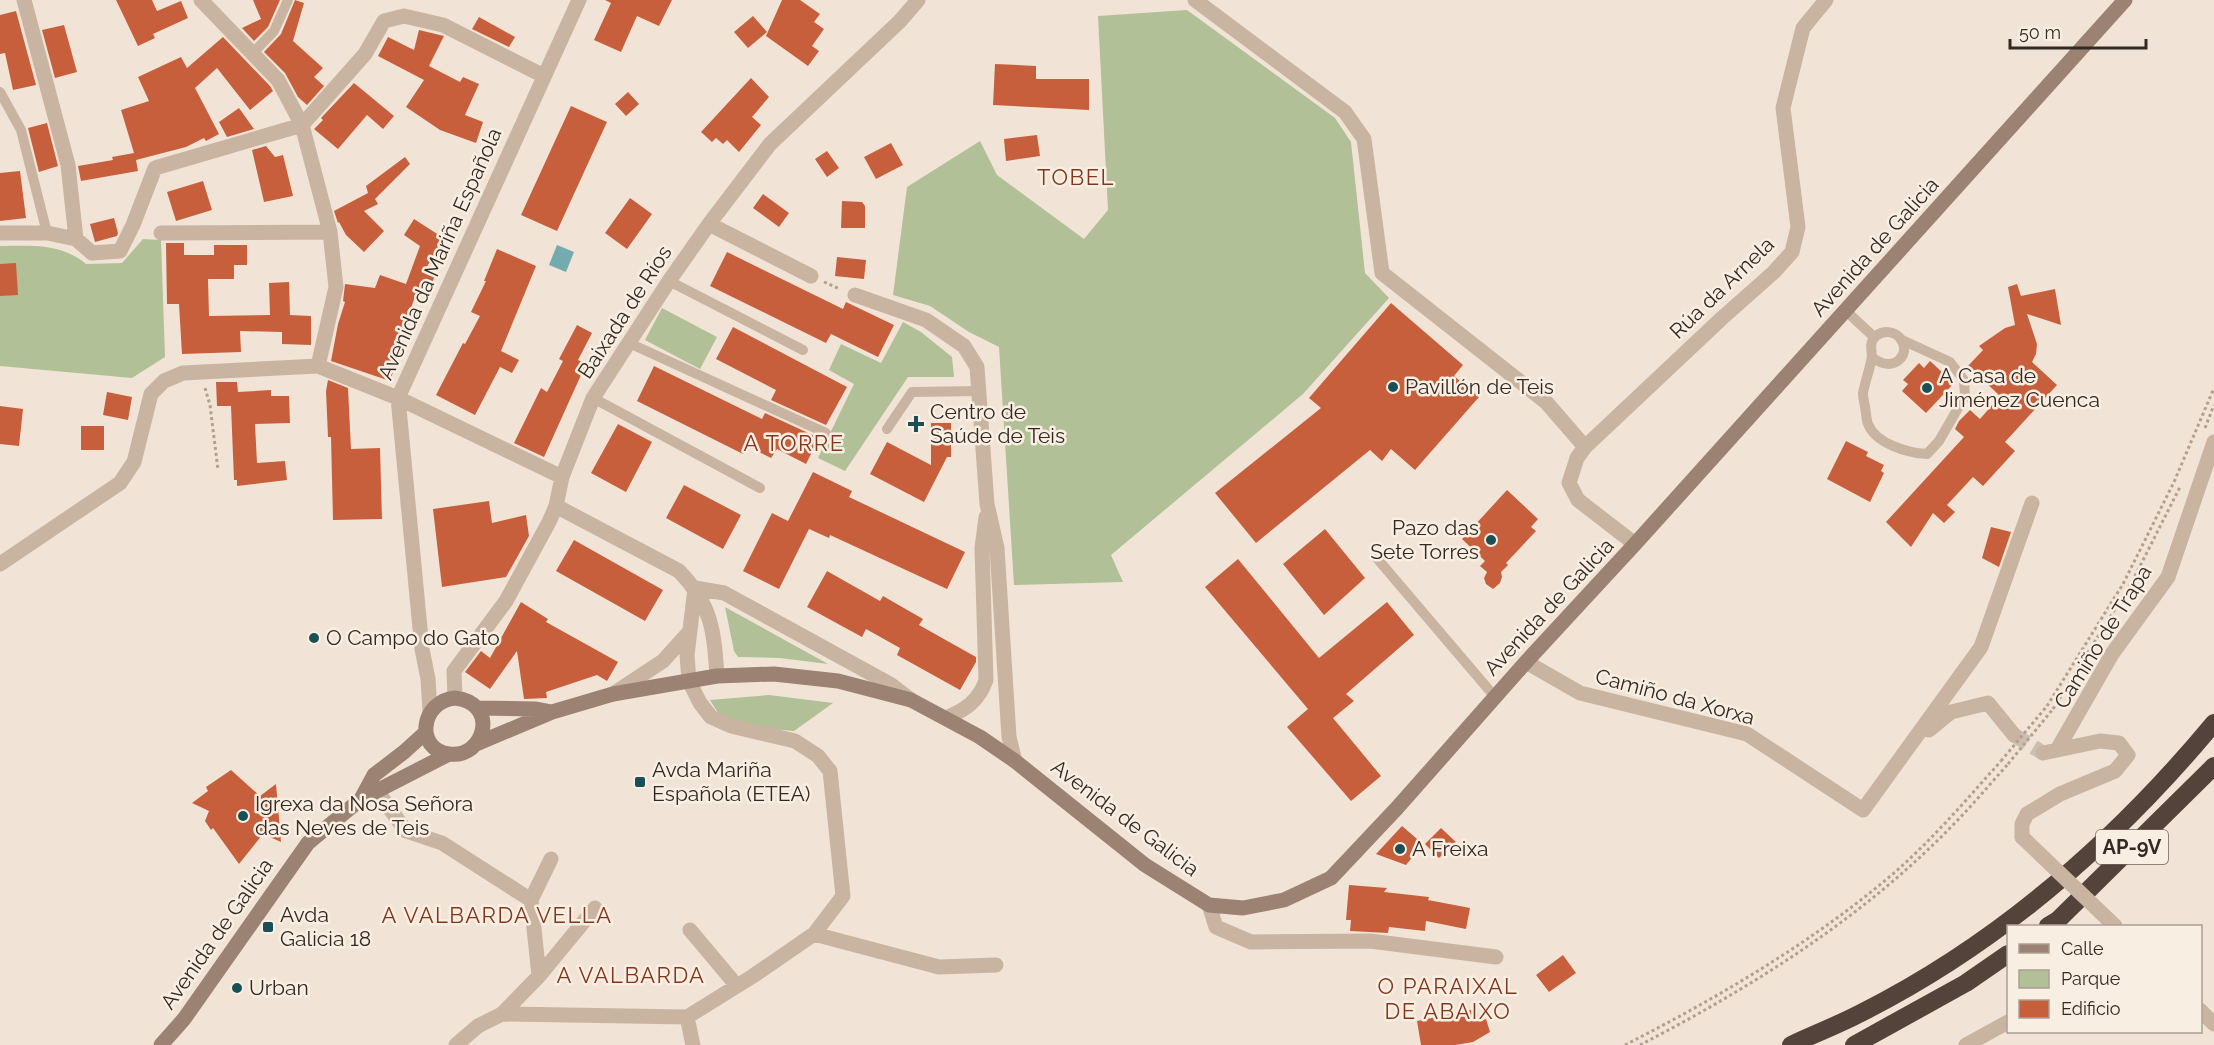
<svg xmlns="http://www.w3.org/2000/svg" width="2214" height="1045" font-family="Raleway,sans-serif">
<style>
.green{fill:#b1c096}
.water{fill:#74abae}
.building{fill:#c85f3c}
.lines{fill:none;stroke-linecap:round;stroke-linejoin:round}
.minor-tunnel{stroke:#cbbfb2;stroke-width:15;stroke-dasharray:15 8;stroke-linecap:butt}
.path{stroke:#b49e8c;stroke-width:3;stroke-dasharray:3 3;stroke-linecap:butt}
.service{stroke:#c9b4a2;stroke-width:10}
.minor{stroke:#c9b4a2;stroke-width:15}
.secondary{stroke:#9c8273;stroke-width:15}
.motorway{stroke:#54433b;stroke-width:18}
.path-bridge{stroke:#b49e8c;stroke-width:3;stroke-dasharray:3 3;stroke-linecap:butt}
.minor-bridge{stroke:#c9b4a2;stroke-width:15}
.poi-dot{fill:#1a5055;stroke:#f9eee2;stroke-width:2}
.labels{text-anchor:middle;stroke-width:5;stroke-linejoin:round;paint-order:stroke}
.shield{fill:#f9eee2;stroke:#6e645d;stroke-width:1.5}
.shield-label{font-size:20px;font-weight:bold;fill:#332924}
.street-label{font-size:21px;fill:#332924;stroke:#f9eee2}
.poi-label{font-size:21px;fill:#332924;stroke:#f9eee2;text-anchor:start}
.neighbourhood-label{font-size:22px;letter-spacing:1.5px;fill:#83361c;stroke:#f9eee2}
</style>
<rect width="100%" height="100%" fill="#f1e4d6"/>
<path class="green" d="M1187 10 1335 118 1351 142 1365 273 1389 298 1303 394 1111 555 1123 582 1014 585 999 347 969 332 930 306 893 295 907 187 980 141 997 175 1084 239 1108 210 1098 16Z
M143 239 161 240 165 357 132 378 0 366V246C32 246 61 243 86 264L122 263Z
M662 308 717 337 700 369 645 340Z
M903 322 921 332 952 357 954 377H908L845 471 818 458 854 384 829 370 841 344 881 363Z
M725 607 828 664 780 658 738 657 734 651Z
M769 695 833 703 794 731 770 729 734 721 718 713 710 700Z"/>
<path class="water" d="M557 245 574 252 566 272 549 265Z"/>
<path class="building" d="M116 0H152L157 11 181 1 188 18 153 34 155 38 138 46Z
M253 0H280L268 27 254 41 242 28 261 19Z
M295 0 304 3 293 41 323 68 314 77 324 86 307 105 298 97 285 73 264 52 281 34Z
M605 0H672L659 26 637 16 621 52 594 40 611 3Z
M782 0H800L820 14 814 22 824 29 812 46 819 51 808 66 766 36Z
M16 11 36 85 13 90 5 53 0 54V15Z
M753 16 767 32 748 48 734 32Z
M479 17 515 37 509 47 472 29Z
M64 25 77 72 55 78 42 30Z
M419 30 444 36 429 66 460 82 463 77 479 84 465 115 483 122 476 143 440 130 406 107 424 80 378 56 388 37 414 50Z
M223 37 270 86 273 91 250 110 217 68 195 88 219 134 206 141 204 138 186 147 136 160 138 171 81 181 78 166 113 160 112 157 134 153 121 110 149 101 138 77 181 57 187 68Z
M995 64 1036 66V79H1089V110L993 105Z
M751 78 769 97 752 117 761 125 739 152 727 140 723 144 716 138 712 142 701 132Z
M354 83 394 116 383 129 367 115 338 149 314 129 323 120 321 118Z
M628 92 639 104 626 116 615 104Z
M571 106 607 122 557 231 521 215Z
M239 108 254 129 227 137 219 122Z
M47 123 58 166 39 172 28 128Z
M1037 135 1040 156 1006 161 1004 139Z
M891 143 903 165 876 179 864 157Z
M266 146 275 157 283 155 293 196 264 202 252 150Z
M827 151 839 168 827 177 815 159Z
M405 157 410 164 375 199 378 204 364 211 384 231 364 252 346 235 339 222 338 223 334 211 368 193 366 186Z
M20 171 26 218 0 221V173Z
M203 181 212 210 176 221 167 192Z
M763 194 789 213 779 227 753 208Z
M630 198 652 214 627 249 605 233Z
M842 201 862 202 865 206V228H841Z
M114 218 118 233 117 236 95 242 90 224Z
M414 219 445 239 426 268 436 272 428 295 417 291 392 362 396 363 390 381 331 361 338 324 345 302 343 301 345 284 375 288 380 275 406 284 420 246 404 235Z
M166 243H184V255H214V245H247V265H234V279H208L209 316 270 315 269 283 289 282 290 315 311 316V345L282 344V332L240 331 241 352 182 354 179 304H167Z
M497 249 536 266 501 351 519 360 512 373 500 367 475 415 436 395 463 343 465 344 480 316 471 312 486 281H484Z
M727 252 843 309 846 302 894 325 878 357 831 334 826 343 710 286Z
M837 257 866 260 864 279 835 276Z
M16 263 18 295 0 296V264Z
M2017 284 2021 296 2055 289 2061 325 2027 314 2037 344 2036 354 2032 362 2057 385 2005 442 2015 451 1983 486 1973 477 1947 505 1955 512 1944 523 1933 513 1911 547 1886 522 1964 437 1955 429 1959 421 1970 410 1980 419 2000 396 1968 366 1983 350 1979 346 2005 328 2015 325 2008 287Z
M1391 303 1463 365 1454 376 1479 397 1415 470 1391 449 1382 461 1370 450 1256 543 1215 493 1321 408 1309 398Z
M577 325 592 333 578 360 586 364 544 457 514 443 541 388 547 392 563 361 559 359Z
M733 327 847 387 826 425 771 400 776 390 716 359Z
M1930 361 1954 383 1926 413 1902 391 1908 384 1903 380 1919 363 1924 368Z
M654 366 762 419 765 413 819 438 806 464 777 449 771 458 747 446 743 454 637 401Z
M328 380 348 388 351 449 380 448 382 519 333 520 331 437H328L326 391Z
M216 382H237L238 392 271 390V396H289L290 423 255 424 257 463 285 461 287 480 237 486V480H234L231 406H217Z
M107 392 132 397 128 420 103 415Z
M0 406 23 409 19 446 0 444Z
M931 423H951V457H947L924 502 870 474 887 442 931 465Z
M618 424 652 442 626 492 591 473Z
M81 426H104V450H81Z
M1846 441 1868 452 1866 456 1884 465 1881 471 1884 473 1870 502 1827 479Z
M813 472 852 491 849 497 965 552 947 589 830 535 829 538 809 529 779 589 743 571 772 513 788 521Z
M684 485 741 515 723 549 666 518Z
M1507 490 1538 519 1531 527 1536 531 1506 563 1508 565 1501 572 1502 577 1500 583 1493 589 1486 584 1484 578 1487 572 1480 566 1485 561 1462 539Z
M489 501 492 523 526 515 529 536 506 577 442 587 433 509Z
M1991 527 2011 532 1999 567 1982 558Z
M1325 529 1365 578 1324 615 1283 564Z
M574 540 663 590 645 621 556 571Z
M1238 559 1319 658 1387 602 1414 635 1346 694 1354 701 1333 718 1381 776 1351 801 1287 727 1308 709 1205 587Z
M827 571 880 601 883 596 923 619 919 625 976 657V662L960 690 897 655 900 648 866 629 862 637 807 607Z
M521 602 548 619 546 622 618 662 607 681 597 675 546 692 547 698 524 699 517 651 490 689 465 672 481 651 490 658Z
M231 770 260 796 276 784 281 842 263 834 239 864 213 828 211 830 205 821 209 811 192 803 208 791 206 787Z
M1402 826 1423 844 1406 865 1376 854Z
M1441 828 1456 842 1439 858 1425 844Z
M1349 885 1387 888 1384 892 1429 897 1428 900 1470 908 1466 929 1426 921 1425 931 1389 927 1388 933 1350 931 1351 920H1346Z
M1563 955 1576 973 1549 992 1536 975Z
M1476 1009 1480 1021 1486 1019 1490 1032 1473 1042 1455 1045H1421L1417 1021Z"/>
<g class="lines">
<path class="minor-tunnel" d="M2014 735 2043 753"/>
<path class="path" d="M824 282 840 289
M205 388 210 405 218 470
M2205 428 2214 405
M2047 706 2123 584 2174 482 2214 388
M2053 709 2133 580 2180 487
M1625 1045C1719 997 1813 942 1894 873 1933 839 1967 799 2001 761
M1640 1045C1752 987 1861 919 1950 828 1970 808 1989 785 2008 764"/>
<path class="service" d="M252 54 274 31 288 0
M0 92 21 130 47 233
M669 281 803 350
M1846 311 1874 337
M629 343 826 433
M1872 357C1893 375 1913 354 1900 338 1894 331 1883 330 1876 336 1867 344 1874 352 1871 361 1869 372 1865 382 1863 393 1863 397 1864 402 1865 406 1866 412 1866 419 1868 424 1876 444 1908 453 1927 454L1939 441 1965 396 1964 380 1950 362 1902 340
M593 398 760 488
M887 429 912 392 980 391
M1375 556 1495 697"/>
<path class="minor" d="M24 0 68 165 76 239
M201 0 278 80 302 125 330 232 336 287 318 366
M1195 0 1345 112 1364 139 1382 273 1546 402 1585 447
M709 224 811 276
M0 233H47L76 239 92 253 120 251 133 225 155 168 302 125 365 54 384 21 404 16 443 25 544 76
M161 233 330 232
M855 295 926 320 964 346 977 367 987 504 997 548 1009 737 1015 761
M556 506 679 571C712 605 714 631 717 676
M1635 544 1578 500 1569 483 1577 458 1585 447 1721 319 1774 272 1792 252 1798 227 1783 108 1803 28 1826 0
M0 564 120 483 134 462 151 394 164 381 183 373 318 366 398 398 562 477
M695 588 724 593 890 684 911 700
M1526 662 1580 693 1747 734 1863 810 1981 647 2032 503
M613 694 663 661 690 631
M455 698 454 671 506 601 549 522 556 506 562 477 593 398 669 281 709 224 770 144 900 21 918 0
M430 712 428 679 422 649 398 398 579 0
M946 718C965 710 979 701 986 680L982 548 986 517
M1929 730 1951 712 1988 703 2014 735
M2057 750 2112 654 2168 577 2214 442
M377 791 406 831 442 843 531 900 539 976 502 1014
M2022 837V824L2027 814 2060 794 2115 771 2128 755 2119 743 2100 741 2043 753
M531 900 551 859
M1209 905 1216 927 1251 942 1370 941 1496 957
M690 930 737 986
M814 934 939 967 996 965
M539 976 595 908
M2200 1010 2214 1024
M687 1017 693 1045
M456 1045 478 1026 502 1014 687 1017 753 976 814 934 843 896 830 771 818 756 795 741 731 726 711 717 700 703 689 681 687 655 695 588
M1966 1045 2008 1022"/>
<path class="secondary" d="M455 698C500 703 485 759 449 754 414 749 421 701 455 698Z
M479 708 536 709 552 712
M476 744 552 712 613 694 717 676 774 674 838 681 911 700 980 737 1015 761 1145 865 1209 905 1243 908 1284 900 1331 878 1397 808 1526 662 1635 544 2125 0
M361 799 374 775 404 752 426 732
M161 1045 184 1019 308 843 361 799 449 754"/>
<path class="motorway" d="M2048 926 2058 920 2214 766
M1791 1045C1814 1034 1838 1025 1861 1013 2000 943 2115 842 2214 723
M1854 1045 1966 983 2008 954"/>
<path class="path-bridge" d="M2001 761 2047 706
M2008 764 2053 709"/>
<path class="minor-bridge" d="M2022 837 2115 926"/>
</g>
<g class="poi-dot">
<circle cx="1393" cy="387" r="6"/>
<circle cx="1927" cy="388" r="6"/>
<path d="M913 415h6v6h6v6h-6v6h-6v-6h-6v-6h6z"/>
<circle cx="1491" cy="540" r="6"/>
<circle cx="314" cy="638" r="6"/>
<rect x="634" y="776" width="12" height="12" rx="3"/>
<circle cx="243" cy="816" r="6"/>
<circle cx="1400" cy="849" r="6"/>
<rect x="262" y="921" width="12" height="12" rx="3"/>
<circle cx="237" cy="988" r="6"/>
</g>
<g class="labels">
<rect class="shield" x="2096" y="830" width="72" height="34" rx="4.5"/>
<g class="shield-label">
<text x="2132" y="854">AP-9V</text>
</g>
<g class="street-label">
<text transform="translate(1875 247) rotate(-48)" y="7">Avenida de Galicia</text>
<text transform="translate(440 254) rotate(-66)" y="7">Avenida da Mariña Española</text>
<text transform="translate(1722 288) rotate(-44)" y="7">Rúa da Arnela</text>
<text transform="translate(625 312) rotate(-57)" y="7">Baixada de Ríos</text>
<text transform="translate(1549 607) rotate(-47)" y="7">Avenida de Galicia</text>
<text transform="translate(2103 637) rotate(-58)" y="7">Camiño de Trapa</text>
<text transform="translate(1675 697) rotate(15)" y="7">Camiño da Xorxa</text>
<text transform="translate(1125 818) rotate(37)" y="7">Avenida de Galicia</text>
<text transform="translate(217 934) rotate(-55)" y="7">Avenida de Galicia</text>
</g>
<g class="poi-label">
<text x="1939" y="383">A Casa de<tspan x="1939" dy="24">Jiménez Cuenca</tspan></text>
<text x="1405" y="394">Pavillón de Teis</text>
<text x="930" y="419">Centro de<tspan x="930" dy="24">Saúde de Teis</tspan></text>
<text x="1479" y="535" text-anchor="end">Pazo das<tspan x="1479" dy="24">Sete Torres</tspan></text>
<text x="326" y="645">O Campo do Gato</text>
<text x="652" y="777">Avda Mariña<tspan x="652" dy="24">Española (ETEA)</tspan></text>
<text x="255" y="811">Igrexa da Nosa Señora<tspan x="255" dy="24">das Neves de Teis</tspan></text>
<text x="1412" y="856">A Freixa</text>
<text x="280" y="922">Avda<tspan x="280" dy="24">Galicia 18</tspan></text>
<text x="249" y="995">Urban</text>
</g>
<g class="neighbourhood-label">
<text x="1076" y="185">TOBEL</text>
<text x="794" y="451">A TORRE</text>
<text x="497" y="923">A VALBARDA VELLA</text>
<text x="631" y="983">A VALBARDA</text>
<text x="1448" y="994">O PARAIXAL<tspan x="1448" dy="25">DE ABAIXO</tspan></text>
</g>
</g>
<rect x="2007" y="925" width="195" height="108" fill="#f9eee2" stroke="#aa9f96" stroke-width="1.5"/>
<rect x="2019" y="944" width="30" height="9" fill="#9c8273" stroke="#aa9f96" stroke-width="1.5"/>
<text x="2061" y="955" font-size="18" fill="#332924">Calle</text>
<rect x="2019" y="970" width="30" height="18" fill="#b1c096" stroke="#aa9f96" stroke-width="1.5"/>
<text x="2061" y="985" font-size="18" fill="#332924">Parque</text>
<rect x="2019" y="1000" width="30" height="18" fill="#c85f3c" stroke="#aa9f96" stroke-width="1.5"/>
<text x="2061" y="1015" font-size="18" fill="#332924">Edificio</text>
<path d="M2010 39v9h136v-9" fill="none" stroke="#332924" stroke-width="3"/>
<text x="2019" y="39" font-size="18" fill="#332924" stroke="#f9eee2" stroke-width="4.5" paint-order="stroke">50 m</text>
</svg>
